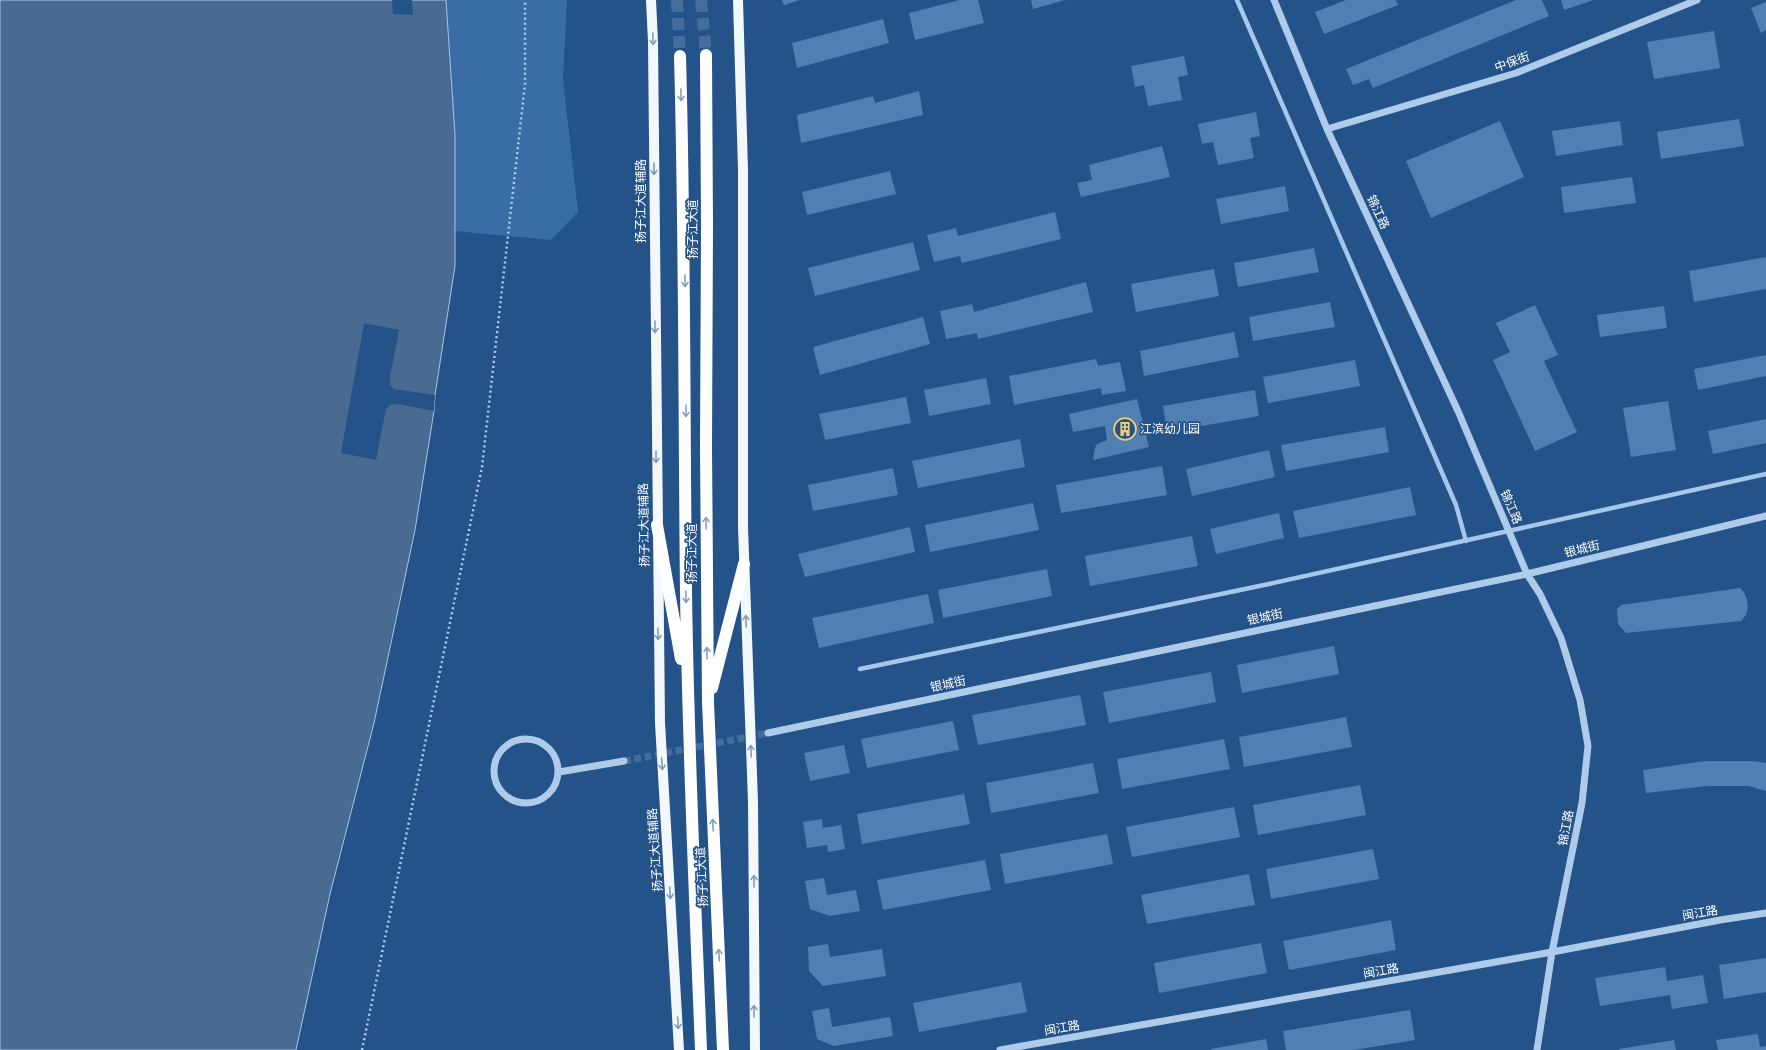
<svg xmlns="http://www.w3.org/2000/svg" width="1766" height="1050" font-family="'Noto Sans','Noto Sans SC',sans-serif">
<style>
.green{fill:#386da6}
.water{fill:#4a6b91;stroke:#a4c7eb}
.pier{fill:#235389}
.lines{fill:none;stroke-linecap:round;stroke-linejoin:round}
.stream{stroke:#a4c7eb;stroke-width:4.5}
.building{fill:#507fb2}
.minor-tunnel{stroke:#446d9b;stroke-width:7;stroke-dasharray:7 3.5;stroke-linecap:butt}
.highway-tunnel{stroke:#446d9b;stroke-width:12;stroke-dasharray:12 6;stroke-linecap:butt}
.path{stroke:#afcbea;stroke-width:2.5;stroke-dasharray:2 3;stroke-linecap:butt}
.minor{stroke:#afcbea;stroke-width:7}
.major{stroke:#f3f8fe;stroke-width:10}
.highway{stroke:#fff;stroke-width:12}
.oneway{stroke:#819dbe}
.oneway2{stroke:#86a0be}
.labels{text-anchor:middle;stroke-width:3.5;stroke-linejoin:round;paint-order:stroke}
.street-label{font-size:12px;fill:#fff;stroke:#235389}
.poi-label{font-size:12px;fill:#fff;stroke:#235389;text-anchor:start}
</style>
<rect width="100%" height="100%" fill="#235389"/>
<path class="green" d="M446 0H567L563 79 578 212 551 240 455 231V135Z"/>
<path class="water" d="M0 0H446L455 135V266L435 395 434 411 415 530 374 723 330 894 296 1050H0Z"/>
<path class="pier" d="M392 0H412L413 15 393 14Z
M364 323 399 330 390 378V385L394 389 435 395 434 411 399 404 391 405 386 409 376 460 341 453Z"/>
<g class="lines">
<path class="stream" d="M1237 0 1456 505 1466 541
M860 669 1269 584 1766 474"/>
</g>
<path class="building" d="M782 0H800L784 5Z
M960 0H978L984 23 915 40 909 13Z
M1031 0H1065L1033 9Z
M1346 0H1396L1398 5 1324 34 1315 12Z
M1516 0H1542L1549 16 1373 88 1369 79 1353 85 1346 69Z
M1561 0H1594L1564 10Z
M1766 2V30L1761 33 1751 8Z
M883 19 889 43 797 68 792 43Z
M1714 31 1720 68 1654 79 1647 42Z
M1184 56 1188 75 1178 77 1182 100 1148 106 1144 85 1135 87 1131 66Z
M919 91 923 115 801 143 797 115 873 96 875 103Z
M1256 112 1260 136 1250 138 1254 158 1218 165 1213 142 1202 144 1198 124Z
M1739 119 1744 146 1661 159 1657 132Z
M1500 121 1524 177 1431 218 1406 161Z
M1620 121 1623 145 1556 156 1552 131Z
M1162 146 1170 177 1081 197 1077 183 1092 180 1089 165Z
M890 171 896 194 807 215 802 192Z
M1632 177 1636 203 1564 213 1561 187Z
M1285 186 1289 211 1221 224 1216 199Z
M1055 212 1061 239 962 263 960 256 934 262 927 235 956 228 958 236Z
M913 242 920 270 815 296 808 268Z
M1314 248 1319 272 1238 287 1234 263Z
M1766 257V289L1694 302 1689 271Z
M1214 269 1219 296 1136 312 1131 284Z
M1086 282 1093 312 978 339 977 333 946 339 940 311 972 304 974 312Z
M1330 302 1335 327 1253 341 1249 317Z
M1535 305 1558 355 1544 361 1577 432 1535 451 1493 360 1510 352 1496 323Z
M1664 306 1667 328 1600 337 1597 315Z
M923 317 930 344 820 375 813 347Z
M1234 332 1239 357 1144 376 1140 351Z
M1766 355V376L1698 390 1694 369Z
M1096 359 1098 366 1120 362 1126 391 1102 395 1101 388 1014 405 1009 376Z
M1355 360 1360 386 1268 403 1263 377Z
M986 378 991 404 929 416 924 390Z
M1255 390 1259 416 1167 432 1163 406Z
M906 397 911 423 825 440 819 414Z
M1137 399 1149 447 1093 460 1095 448 1097 444 1107 440 1105 426 1073 432 1069 414Z
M1668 401 1676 450 1631 457 1623 408Z
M1766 419V443L1713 454 1708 431Z
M1385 427 1389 452 1286 471 1281 445Z
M1020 439 1025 467 918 488 912 461Z
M1269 450 1275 477 1192 496 1186 469Z
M1162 466 1167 495 1061 513 1056 485Z
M893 468 898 495 813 511 808 485Z
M1410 487 1416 515 1299 538 1293 511Z
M1033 503 1039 530 930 552 925 525Z
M1279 513 1284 538 1216 554 1210 529Z
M910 527 915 552 805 577 798 554Z
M1192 536 1198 566 1090 586 1085 556Z
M1047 569 1052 596 943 618 938 590Z
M1740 588 1744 592 1747 600 1748 607 1746 615 1741 621 1626 633 1618 624 1617 609 1621 605Z
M928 594 934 623 819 648 812 618Z
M1334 646 1339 674 1242 693 1237 665Z
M1211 672 1216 702 1109 723 1103 692Z
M1080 695 1086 725 978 745 972 715Z
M1346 717 1352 747 1244 767 1239 737Z
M953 721 959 750 867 768 861 739Z
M1224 739 1230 769 1122 789 1117 759Z
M844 745 850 773 810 781 804 753Z
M1705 761H1752L1766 763V791L1748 786H1707L1646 793 1643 770Z
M1093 763 1099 793 991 813 986 783Z
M1360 785 1366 815 1258 835 1253 805Z
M964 794 970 824 862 844 857 814Z
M1234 807 1240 837 1132 857 1126 827Z
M822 819 823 828 841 825 845 849 828 852 827 845 807 848 803 822Z
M1107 834 1113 864 1005 884 1000 854Z
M1373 849 1379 879 1271 899 1266 869Z
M985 860 991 890 883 910 877 880Z
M1249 874 1255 905 1147 924 1141 895Z
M824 878 827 895 856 890 860 911 830 916 810 909 805 881Z
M1391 920 1396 950 1289 970 1283 941Z
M1261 943 1267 973 1159 993 1154 963Z
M828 944 830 957 882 949 886 976 823 986 809 971 808 947Z
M1766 958V992L1724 999 1719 965Z
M1665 967 1667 981 1703 975 1708 1003 1672 1009 1670 995 1600 1006 1595 978Z
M1021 982 1027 1012 919 1032 913 1003Z
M829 1008 832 1027 890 1017 893 1036 834 1046 817 1039 812 1011Z
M1410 1010 1415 1040 1354 1050H1286L1283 1031Z
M1758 1034 1760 1047 1766 1046V1050H1718L1716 1040Z
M1266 1039 1268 1050H1212L1211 1049Z
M1674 1040 1676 1050H1619V1049Z"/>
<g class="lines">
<path class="minor-tunnel" d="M624 761 768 733"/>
<path class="highway-tunnel" d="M677 0 680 56
M701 0 706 55"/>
<path class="path" d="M362 1050 482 467 525 84V0"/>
<path class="minor" d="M1274 0 1327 129 1458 411 1527 574 1540 594 1561 638 1580 700 1588 746 1582 803 1552 952 1537 1050
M1327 129 1516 73 1697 0
M768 733 1527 574 1766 516
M494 771a32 32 0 1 1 64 0a32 32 0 1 1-64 0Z
M559 772 624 761
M1000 1050 1552 952 1720 920 1766 913"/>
<path class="major" d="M651 0 653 42 660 723 679 1050
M738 0 743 170V527L753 802 755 1050"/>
<path class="highway" d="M706 55 707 226 706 447 708 702 723 1050
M680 56C685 235 684 413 686 591 688 744 695 897 701 1050
M657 525 681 659
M712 688 744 564"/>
</g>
<defs><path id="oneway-shaft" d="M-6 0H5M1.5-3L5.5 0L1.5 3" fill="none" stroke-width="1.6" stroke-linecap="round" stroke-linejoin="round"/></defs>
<g class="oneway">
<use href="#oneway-shaft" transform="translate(653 39) rotate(88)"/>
<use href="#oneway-shaft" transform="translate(654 169) rotate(90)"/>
<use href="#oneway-shaft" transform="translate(655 327) rotate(90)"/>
<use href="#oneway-shaft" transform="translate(656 457) rotate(90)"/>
<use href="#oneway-shaft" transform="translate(746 621) rotate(-92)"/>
<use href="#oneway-shaft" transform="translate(658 634) rotate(89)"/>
<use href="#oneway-shaft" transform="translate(751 751) rotate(-92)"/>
<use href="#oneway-shaft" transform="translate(662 764) rotate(86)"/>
<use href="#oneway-shaft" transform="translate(754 881) rotate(-90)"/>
<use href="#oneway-shaft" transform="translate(670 893) rotate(86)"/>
<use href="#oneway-shaft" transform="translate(754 1011) rotate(-90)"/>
<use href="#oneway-shaft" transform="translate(678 1023) rotate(87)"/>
</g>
<g class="oneway2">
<use href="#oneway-shaft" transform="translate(681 95) rotate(88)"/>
<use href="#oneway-shaft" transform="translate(685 281) rotate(89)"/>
<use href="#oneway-shaft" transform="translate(686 411) rotate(90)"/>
<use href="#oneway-shaft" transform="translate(706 523) rotate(-90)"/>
<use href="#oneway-shaft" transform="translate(686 597) rotate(89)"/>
<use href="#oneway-shaft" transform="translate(707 653) rotate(-90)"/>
<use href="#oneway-shaft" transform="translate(713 825) rotate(-93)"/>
<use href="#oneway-shaft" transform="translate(719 955) rotate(-93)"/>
</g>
<defs>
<g id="building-ring" transform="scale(1.15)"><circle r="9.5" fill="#235389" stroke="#f5cb73" stroke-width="1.5"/><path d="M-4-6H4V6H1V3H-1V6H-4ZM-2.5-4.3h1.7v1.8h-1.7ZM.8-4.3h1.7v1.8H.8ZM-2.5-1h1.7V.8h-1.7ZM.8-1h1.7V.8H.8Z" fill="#f5cb73"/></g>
</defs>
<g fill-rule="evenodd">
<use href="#building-ring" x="1125" y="429"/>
</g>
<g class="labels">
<g class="street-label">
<text transform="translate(1512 62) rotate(-19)" y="4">中保街</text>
<text transform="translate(641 201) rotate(-90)" y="4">扬子江大道辅路</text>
<text transform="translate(1378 212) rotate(65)" y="4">锦江路</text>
<text transform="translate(693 229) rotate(-90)" y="4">扬子江大道</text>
<text transform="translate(1511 507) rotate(67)" y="4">锦江路</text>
<text transform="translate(644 525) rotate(-91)" y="4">扬子江大道辅路</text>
<text transform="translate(1582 549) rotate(-14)" y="4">银城街</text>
<text transform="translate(692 553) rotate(-90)" y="4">扬子江大道</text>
<text transform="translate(1265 617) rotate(-12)" y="4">银城街</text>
<text transform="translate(948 684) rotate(-12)" y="4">银城街</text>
<text transform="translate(1566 828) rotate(-79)" y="4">锦江路</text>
<text transform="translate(655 850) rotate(-94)" y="4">扬子江大道辅路</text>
<text transform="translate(702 877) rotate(-93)" y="4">扬子江大道</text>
<text transform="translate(1700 913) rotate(-10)" y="4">闽江路</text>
<text transform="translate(1381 971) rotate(-10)" y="4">闽江路</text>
<text transform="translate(1062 1028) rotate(-10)" y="4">闽江路</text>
</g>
<g class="poi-label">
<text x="1140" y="433">江滨幼儿园</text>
</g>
</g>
</svg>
